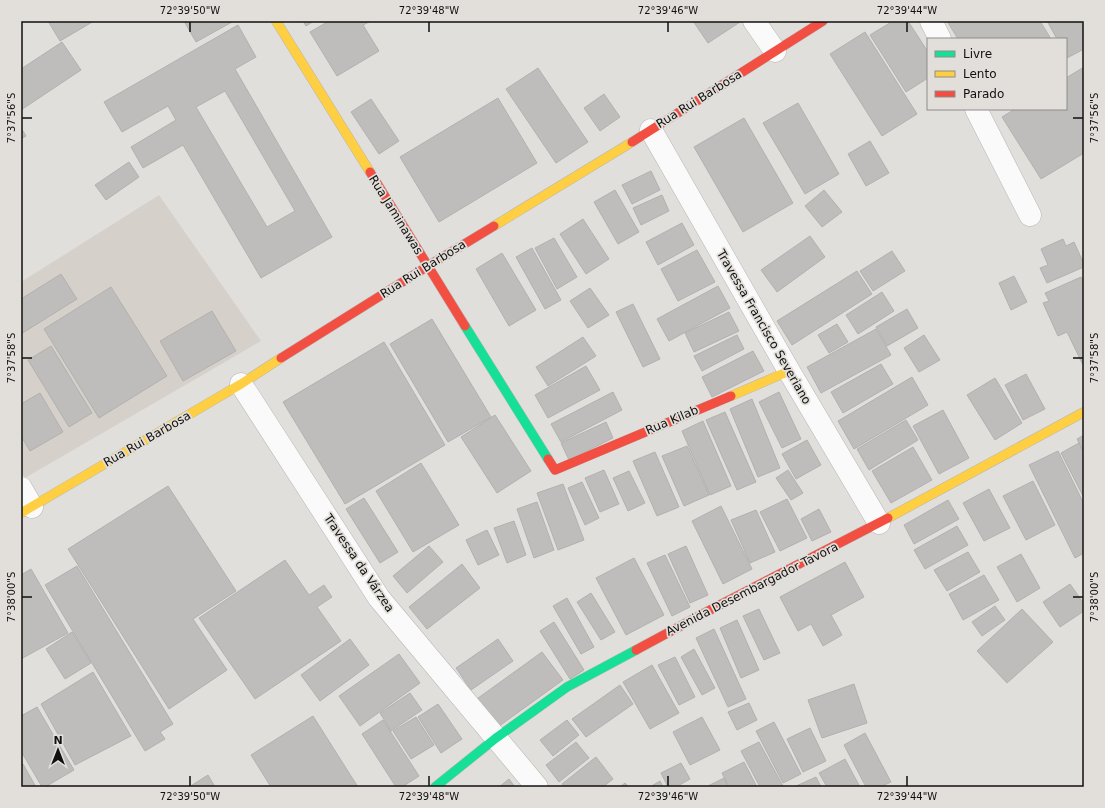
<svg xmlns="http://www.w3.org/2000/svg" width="1105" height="808" font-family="'DejaVu Sans',sans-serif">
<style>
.built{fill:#d6d0ca}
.building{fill:#bebdbc;stroke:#b2b1af;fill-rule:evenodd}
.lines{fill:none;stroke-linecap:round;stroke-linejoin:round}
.street-casing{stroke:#b8b6b4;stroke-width:23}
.fast-casing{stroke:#b8b6b4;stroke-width:10}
.slow-casing{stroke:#b8b6b4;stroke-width:10}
.jam-casing{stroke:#b8b6b4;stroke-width:10}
.street{stroke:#fafafa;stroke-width:22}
.fast{stroke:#16e098;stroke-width:9}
.slow{stroke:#ffcf43;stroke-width:9}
.jam{stroke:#f24e42;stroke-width:9}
.ticks{fill:none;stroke:#11100f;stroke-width:1.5}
.labels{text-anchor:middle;stroke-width:3.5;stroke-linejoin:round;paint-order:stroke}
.street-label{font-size:12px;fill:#11100f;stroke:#e2dfdb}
.neatline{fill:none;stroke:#11100f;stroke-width:1.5}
.ticks-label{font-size:10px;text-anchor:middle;fill:#11100f}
</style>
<rect width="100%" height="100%" fill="#e1dfdc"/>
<path class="built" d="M159 195 261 341 25 478 21 471V282Z"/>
<path class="building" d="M48 21H94L60 41Z
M184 21H231L232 22 196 42Z
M303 21H314L306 26Z
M329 21H371L363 25 379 51 337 76 310 32Z
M693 21H739L740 22 708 43Z
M893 21H908L928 52V78L906 92 870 35Z
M947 21H1040L1051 39H958Z
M1047 21H1080L1084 28V49L1067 58 1066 55V39H1057Z
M238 25 256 57 235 69 332 237 261 278 183 145 143 168 131 147 176 120 168 106 122 132 104 102ZM225 91 295 211 267 227 196 107Z
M865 32 917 114 882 136 830 54Z
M62 42 81 70 21 110V69Z
M1084 67V153L1041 179 1002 117 1015 109H1066V78Z
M538 68 588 142 556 163 506 89Z
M604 94 620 117 600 131 584 108Z
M498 98 537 163 439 222 400 157Z
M371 99 399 141 379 154 351 112Z
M798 103 839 174 805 194 763 123Z
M744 118 793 203 743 232 694 147Z
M21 128 26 136 21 139Z
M870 141 889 173 866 186 848 154Z
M129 162 139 177 106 200 95 185Z
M651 171 660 190 632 204 622 185Z
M615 190 639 232 618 244 594 202Z
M824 190 842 212 822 227 805 206Z
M662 195 669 211 641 225 633 208Z
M583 219 609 259 586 274 560 234Z
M682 223 694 245 658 265 646 242Z
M810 236 825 257 777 292 761 270Z
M554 238 577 277 557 289 535 248Z
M1063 239 1066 246 1074 242 1084 264V267L1047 283 1040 268 1048 265 1041 249Z
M532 248 561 300 545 309 516 257Z
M697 250 715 282 678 301 661 269Z
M892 251 905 271 873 291 860 271Z
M502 253 536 310 509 326 476 269Z
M857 271 872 294 792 345 777 321Z
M61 274 77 299 21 334V299Z
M1014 276 1027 302 1011 310 999 283Z
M1081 277 1084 282V367L1067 332 1058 336 1043 303 1049 301 1045 293Z
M718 286 730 308 669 341 657 319Z
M111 287 167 376 99 418 44 329Z
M590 288 609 315 588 328 570 301Z
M882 292 894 311 858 334 846 315Z
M633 304 660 359 643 367 616 312Z
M907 309 918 328 887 346 876 327Z
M212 311 236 351 183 381 160 341Z
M729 312 739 331 694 352 685 333Z
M432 319 491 417 448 442 390 344Z
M837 324 848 342 829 353 818 335Z
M876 329 891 355 821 393 807 367Z
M737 335 744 349 702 371 694 356Z
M924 335 940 360 919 372 904 348Z
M583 337 596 356 548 386 536 367Z
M384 342 445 445 345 504 283 402Z
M51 346 92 413 69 427 28 360Z
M753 351 764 371 712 397 702 377Z
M881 364 893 384 843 413 831 392Z
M586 366 600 390 548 418 535 395Z
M1026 374 1045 409 1023 420 1005 385Z
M912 377 928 405 854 449 838 421Z
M995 378 1022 423 995 440 967 395Z
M613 392 622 410 561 442 551 424Z
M779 392 801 439 782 448 759 402Z
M40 393 63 432 30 451 21 436V404Z
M752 399 780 468 758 477 730 409Z
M943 410 969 458 939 474 913 426Z
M725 412 756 482 737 490 706 420Z
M495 415 531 471 497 493 461 437Z
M906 420 918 440 869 470 857 449Z
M703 421 731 486 710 495 682 431Z
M606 422 613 438 569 460 561 443Z
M1084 435V452L1077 439Z
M807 440 821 465 796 479 782 454Z
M1079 443 1084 454V498L1061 453Z
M687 446 709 495 684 506 662 456Z
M913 447 932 480 891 503 872 471Z
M1058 451 1084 504V553L1075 558 1029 465Z
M655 452 679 507 657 516 633 461Z
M421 463 459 525 413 552 376 491Z
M604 470 619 504 600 512 585 478Z
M788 470 803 493 791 500 776 478Z
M629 471 645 503 628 511 613 478Z
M1033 481 1055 525 1026 540 1003 496Z
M582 482 599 518 585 525 568 488Z
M563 484 584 540 558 550 537 493Z
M168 486 236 591 193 619 227 670 169 709 68 549Z
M989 489 1010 528 984 541 963 503Z
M364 498 398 552 380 563 346 509Z
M787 499 807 538 780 551 760 512Z
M948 500 959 519 914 544 904 525Z
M537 502 554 550 534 558 517 509Z
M721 506 752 569 723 584 692 521Z
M819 509 831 532 812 541 801 519Z
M756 510 775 552 750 563 731 520Z
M514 521 526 555 507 563 494 528Z
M957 526 968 545 925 569 914 550Z
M487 530 499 555 478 565 466 540Z
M429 546 443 562 407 593 393 576Z
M686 546 708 595 690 603 668 554Z
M968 552 980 572 947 591 934 570Z
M1021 554 1040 588 1017 602 997 567Z
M665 555 690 607 672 616 647 563Z
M634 558 664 615 626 635 596 578Z
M285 560 309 595 324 585 332 597 317 607 341 641 255 699 199 618Z
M845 562 864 597 831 615 842 635 823 646 811 624 798 631 780 597Z
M462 564 480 588 427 629 409 607Z
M77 566 173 724 160 732 165 739 145 751 45 585Z
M31 569 68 633 21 659V575Z
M984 575 999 600 963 620 949 594Z
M1070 584 1084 604V611L1060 627 1043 602Z
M591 593 615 632 601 640 577 602Z
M567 598 594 647 581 654 553 606Z
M995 606 1005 620 982 636 972 622Z
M759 609 780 653 764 660 743 616Z
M1022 609 1053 642 1007 683 977 651Z
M737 620 759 670 741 678 720 628Z
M554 622 584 670 570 679 540 631Z
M714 629 746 699 728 707 696 638Z
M72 632 91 663 65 679 46 649Z
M350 639 369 665 320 701 301 675Z
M498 639 513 661 471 690 456 668Z
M694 649 715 688 702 695 681 657Z
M542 652 563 680 495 729 474 701Z
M399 654 420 683 360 726 339 696Z
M675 657 695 697 679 705 658 665Z
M652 665 679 713 650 729 623 682Z
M93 672 131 736 75 765 41 704Z
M854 684 867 723 822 738 808 700Z
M620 685 633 704 586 737 572 719Z
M410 693 422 710 391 731 380 713Z
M749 703 757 720 737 730 728 712Z
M438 704 462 739 441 753 418 717Z
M37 707 74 770 45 787H42L21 751V716Z
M313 716 358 787H271L251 755Z
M416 717 434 745 411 759 393 731Z
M702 717 720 750 690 765 673 732Z
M383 720 419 776 402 787H396L362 734Z
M567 720 579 735 553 756 540 740Z
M774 722 801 774 783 783 756 731Z
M810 728 826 761 803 772 787 739Z
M865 733 891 782 880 787H866L844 745Z
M576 742 589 758 559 782 546 765Z
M759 742 783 786 782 787H760L741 751Z
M596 757 613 779 603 787H564L562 784Z
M845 759 860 787H827L819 773Z
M744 762 757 787H729L722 773Z
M681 763 690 779 676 787H668L661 773Z
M23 764 36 787H21V765Z
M208 775 215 787H189Z
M816 777 821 787H794Z
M724 778 728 787H706Z
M509 779 515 787H499Z
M660 781 663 787H650Z
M625 783 629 787H620Z"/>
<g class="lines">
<g class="street-casing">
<path id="street" d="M754 21 775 51
M931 21 940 39
M976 109 1030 215
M651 130 789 371 879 523
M241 384 379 598 537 787
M21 488 32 507"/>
</g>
<g class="fast-casing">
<path id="fast" d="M465 326 548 459
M435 787 496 738 567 687 636 650"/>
</g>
<g class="slow-casing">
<path id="slow" d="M276 21 370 172
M494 226 632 142
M731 396 789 371
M21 513 241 384 281 358
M888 518 1084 412"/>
</g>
<g class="jam-casing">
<path id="jam" d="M632 142 823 21
M370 172 465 326
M281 358 428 266 494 226
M548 459 555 470 731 396
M636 650 712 609 888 518"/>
</g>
<use href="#street" class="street"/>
<use href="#fast" class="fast"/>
<use href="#slow" class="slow"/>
<use href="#jam" class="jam"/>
</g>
<path class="ticks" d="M190 22V32M429 22V32M668 22V32M907 22V32M22 118H32M1073 118H1083M22 358H32M1073 358H1083M22 597H32M1073 597H1083M190 776V786M429 776V786M668 776V786M907 776V786"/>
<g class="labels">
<g class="street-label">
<text transform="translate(699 99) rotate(-32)" y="4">Rua Rui Barbosa</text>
<text transform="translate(396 215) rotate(58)" y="4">Rua Jaminawas</text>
<text transform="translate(423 269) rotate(-32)" y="4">Rua Rui Barbosa</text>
<text transform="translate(764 327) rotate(60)" y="4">Travessa Francisco Severiano</text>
<text transform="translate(672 420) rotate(-23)" y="4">Rua Kilab</text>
<text transform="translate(147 439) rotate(-30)" y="4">Rua Rui Barbosa</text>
<text transform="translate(359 563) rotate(56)" y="4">Travessa da Várzea</text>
<text transform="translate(752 589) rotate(-27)" y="4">Avenida Desembargador Tavora</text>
</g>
</g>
<rect width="1105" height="808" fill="none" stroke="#e2dfdb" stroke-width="44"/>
<rect x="927" y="38" width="140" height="72" fill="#e2dfdb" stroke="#8e8c89"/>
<rect x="935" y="51" width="20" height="6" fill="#16e098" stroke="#8e8c89"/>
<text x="963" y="58" font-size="12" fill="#11100f">Livre</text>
<rect x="935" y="71" width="20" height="6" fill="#ffcf43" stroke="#8e8c89"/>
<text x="963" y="78" font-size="12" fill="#11100f">Lento</text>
<rect x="935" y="91" width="20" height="6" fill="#f24e42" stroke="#8e8c89"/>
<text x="963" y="98" font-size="12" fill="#11100f">Parado</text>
<g transform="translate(58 750)" stroke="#e2dfdb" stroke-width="3" paint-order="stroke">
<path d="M0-3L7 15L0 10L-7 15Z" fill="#11100f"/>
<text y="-6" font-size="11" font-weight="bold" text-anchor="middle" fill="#11100f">N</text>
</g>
<rect x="22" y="22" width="1061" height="764" class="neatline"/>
<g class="ticks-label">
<text x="190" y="14">72°39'50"W</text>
<text x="429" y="14">72°39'48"W</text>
<text x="668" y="14">72°39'46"W</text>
<text x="907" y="14">72°39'44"W</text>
<text transform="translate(11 118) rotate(-90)" y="4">7°37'56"S</text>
<text transform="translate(1094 118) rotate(-90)" y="4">7°37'56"S</text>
<text transform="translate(11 358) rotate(-90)" y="4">7°37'58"S</text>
<text transform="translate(1094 358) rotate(-90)" y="4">7°37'58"S</text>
<text transform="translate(11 597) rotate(-90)" y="4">7°38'00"S</text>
<text transform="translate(1094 597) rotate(-90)" y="4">7°38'00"S</text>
<text x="190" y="800">72°39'50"W</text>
<text x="429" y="800">72°39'48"W</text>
<text x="668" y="800">72°39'46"W</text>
<text x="907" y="800">72°39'44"W</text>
</g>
</svg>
